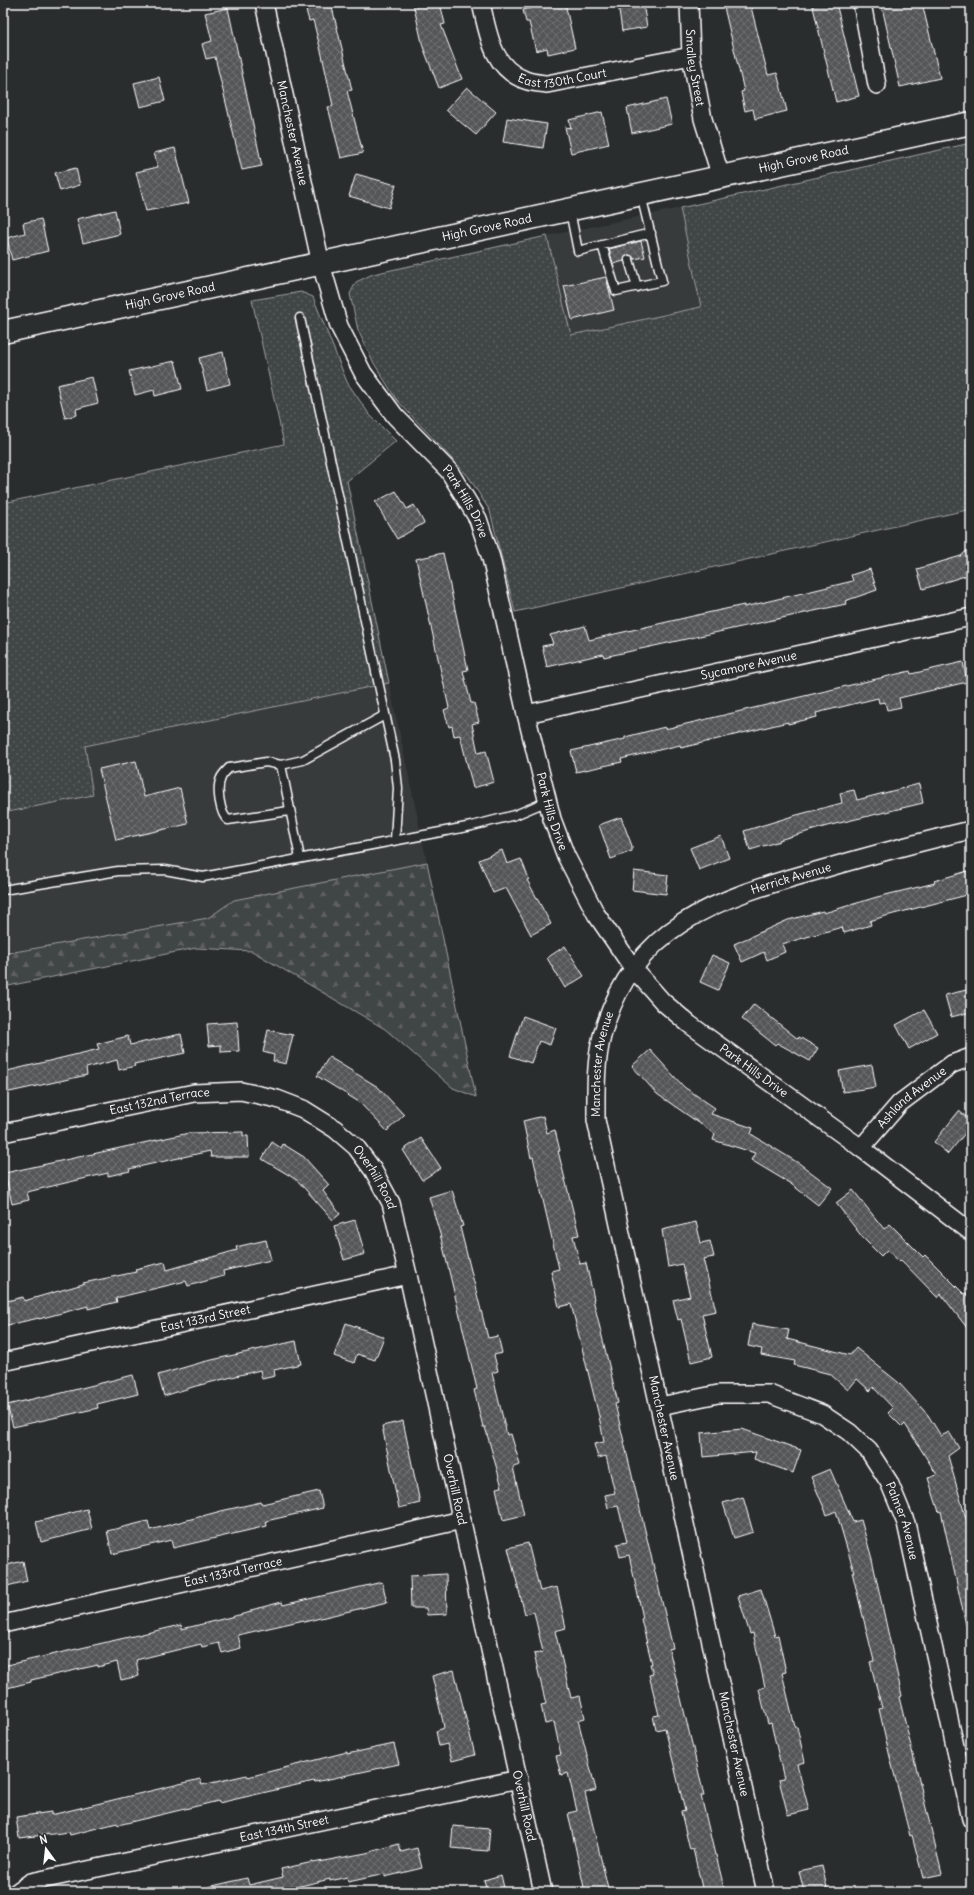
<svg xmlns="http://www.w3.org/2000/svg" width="974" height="1895" font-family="Delius,sans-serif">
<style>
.built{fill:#373a3b}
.grass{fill:url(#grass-dots);stroke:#a0a2a2}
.forest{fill:url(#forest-firs);stroke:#a0a2a2}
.building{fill:url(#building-cross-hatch);stroke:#fff}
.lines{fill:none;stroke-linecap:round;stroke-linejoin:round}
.lane-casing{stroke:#fff;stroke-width:11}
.street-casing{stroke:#fff;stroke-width:20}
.secondary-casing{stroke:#fff;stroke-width:25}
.lane{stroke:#2a2d2e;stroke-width:8}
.street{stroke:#2a2d2e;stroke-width:17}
.secondary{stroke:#2a2d2e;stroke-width:22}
.labels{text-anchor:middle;stroke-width:3.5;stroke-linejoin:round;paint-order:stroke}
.street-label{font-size:12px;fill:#fff;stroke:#2a2d2e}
</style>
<defs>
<pattern id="grass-dots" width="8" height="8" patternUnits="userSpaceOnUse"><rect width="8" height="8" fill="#414445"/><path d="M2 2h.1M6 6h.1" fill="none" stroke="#5e6061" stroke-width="1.8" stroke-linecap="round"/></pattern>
<pattern id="forest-firs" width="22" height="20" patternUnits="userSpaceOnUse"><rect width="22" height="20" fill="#414445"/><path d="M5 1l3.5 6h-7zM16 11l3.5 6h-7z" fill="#5e6061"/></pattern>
<pattern id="building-cross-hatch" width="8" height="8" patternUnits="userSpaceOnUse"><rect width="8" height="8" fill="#555758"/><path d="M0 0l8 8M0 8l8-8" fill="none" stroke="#6e7071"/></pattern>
</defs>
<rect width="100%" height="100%" fill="#2a2d2e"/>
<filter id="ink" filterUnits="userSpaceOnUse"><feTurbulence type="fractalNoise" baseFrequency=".025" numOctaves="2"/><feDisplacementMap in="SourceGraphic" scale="8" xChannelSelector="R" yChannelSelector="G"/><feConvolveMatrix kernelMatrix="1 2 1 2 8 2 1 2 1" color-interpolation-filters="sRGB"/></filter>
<g filter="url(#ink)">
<path class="built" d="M680 208 701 307 571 335 547 236Z
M389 683 427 862 234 900 208 918 3 954V813L93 795 85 746Z"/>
<path class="grass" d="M971 143V509L515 612 490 511 468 476 396 399 372 360 358 330 350 294 356 282 373 274 547 236 571 335 701 307 680 208Z
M301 292 313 297 347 382 369 414 396 441 347 481 389 683 85 746 93 795 3 813V503L284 444 252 300Z"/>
<path class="forest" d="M427 862 476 1097 453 1088 385 1029 252 951 196 948 3 987V954L208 918 234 900Z"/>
<path class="building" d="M304 3H331L352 90 347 91 363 153 341 158 328 107 333 106 322 55 313 20 309 21Z
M413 3H440L445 24 441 25 462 79 439 88 423 47Z
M552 3H565L575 48 548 54 547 48 536 51 529 22H526L523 10Z
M618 3H643L647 27 622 31Z
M723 3H750L768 75 777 73 787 111 755 119 753 109 745 111 741 92 744 91Z
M812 3H836L859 96 836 102Z
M896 3H922L940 78 900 87 882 7Z
M228 8 262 166 242 170 215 57 206 59 202 44 212 41 205 13Z
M159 77 165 101 140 107 134 83Z
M467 87 496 112 476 135 446 110Z
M666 99 672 124 632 133 627 108Z
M602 112 609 144 571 153 565 127 571 128 569 120Z
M507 118 547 124 543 148 503 142Z
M175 148 189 203 146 211 136 172 158 167 154 153Z
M76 168 80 185 60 191 55 173Z
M356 174 396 185 389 208 349 196Z
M115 210 120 234 83 243 77 219Z
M41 219 48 251 12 260 7 238 25 233 23 223Z
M641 241 645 257 634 259 632 256 628 255 625 257 624 261 613 264 609 249Z
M606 277 614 310 572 320 564 286Z
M223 352 230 384 207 390 199 358Z
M175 361 182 389 155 396 154 390 135 395 129 371Z
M92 377 98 403 76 409 77 415 65 418 57 385Z
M396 491 407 509 414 505 424 523 397 539 375 502Z
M971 547V574L923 589 917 569 961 556Z
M443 553 468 670 463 671 471 703H474L479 722 472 724 478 753 486 751 494 782 473 788 460 735 454 736 452 726 449 727 444 710 449 708 416 559Z
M870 569 877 590 845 601 846 604 604 657 603 654 547 667 542 646 553 644 550 635 585 626 589 640 693 616 744 605V607L853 581 851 575Z
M963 662 967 682 899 698 901 707 887 710 885 702 879 703 878 698 816 713 817 717 788 724V722L681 748 680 745 621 759 622 762 576 772 571 751 625 739V737L665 727V729L910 671 911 674Z
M136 761 144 797 180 788 188 824 116 840 99 769Z
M919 784 923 803 827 826 779 840 780 841 750 850 744 831 793 816 842 803 840 793 854 790 857 800Z
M621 817 632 846V851L611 859 599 825Z
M721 836 729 858 699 870 690 848Z
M502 850 507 864 521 859 529 879 527 880 551 924 531 935 506 888 493 893 479 860Z
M971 870V894L882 917 870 921 871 925 844 933 842 927 782 944 785 952 767 960 764 952 742 962 734 944 788 920 823 911 824 913 877 897 935 883 934 881Z
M634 871 668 875 666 894 632 890Z
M565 946 584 976 565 988 547 958Z
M712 955 730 963 718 990 700 982Z
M971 989V1012L951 1017 945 995Z
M754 1004 798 1039 799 1037 818 1048 810 1061 777 1043 775 1045 742 1019Z
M924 1010 937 1033 909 1049 896 1025Z
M523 1016 556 1028 550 1045 539 1041 531 1063 510 1056Z
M237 1022 239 1051 221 1052V1045L209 1046 207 1024Z
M268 1030 293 1035 286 1064 273 1061 274 1055 263 1052Z
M181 1034 185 1053 134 1064 135 1066 119 1070 117 1060 86 1068 87 1075 5 1093 3 1072 99 1049 97 1044 128 1036 130 1045Z
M650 1050 684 1087 715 1108 711 1114 753 1128 751 1134 800 1164 832 1188 818 1205 791 1184 751 1160 755 1153 713 1140 715 1134 657 1094 632 1066Z
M329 1057 378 1087 404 1115 387 1131 359 1102 317 1076Z
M872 1065 876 1087 843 1092 839 1071Z
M959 1111 971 1121V1126L948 1154 934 1142Z
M543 1116 547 1133 555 1130 560 1151H558L579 1235 573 1236 580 1264 586 1263 594 1299H593L618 1403 615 1404 673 1648 669 1649 693 1748 704 1796H701L715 1855H716L725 1892H703L693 1849 690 1850 681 1812 685 1811 665 1728 656 1730 653 1716 659 1715 649 1675 653 1674 650 1664H652L641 1619 643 1618 629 1555 620 1557 617 1544 627 1542 618 1506 608 1508 605 1495 615 1493 606 1456 598 1458 594 1444 604 1442 599 1416 571 1304 559 1307 551 1271 559 1269 533 1157 531 1158 523 1121Z
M243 1132V1136H248L249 1157H211L210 1151 129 1169 130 1171 108 1176V1173L27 1192 29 1200 12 1204 5 1173 189 1133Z
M421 1138 441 1168 422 1180 403 1150Z
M272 1142 281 1148 283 1144 304 1157 329 1185 323 1191 340 1214 333 1220 297 1180 262 1159Z
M452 1190 463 1226 460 1227 488 1338 498 1336 502 1353 494 1355 498 1371 492 1373 507 1435 511 1434 520 1465 513 1467 524 1515 503 1520 496 1488 502 1487 485 1427H483L474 1390 477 1389 463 1329 440 1234 429 1197Z
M853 1190 884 1229 890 1224 923 1257 925 1255 964 1294 966 1293 971 1300V1333L941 1294 938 1298 901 1260 900 1262 887 1250 881 1256 863 1238 836 1203Z
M355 1220 365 1254 344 1260 334 1226Z
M696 1222 701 1243 710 1241 714 1257 703 1259 716 1311 702 1314 712 1357 691 1362 681 1319 678 1320 673 1300 690 1296 682 1264 668 1267 662 1230Z
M266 1240 271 1260 223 1271 224 1276 188 1286 186 1281 116 1298 117 1302 88 1309V1306L39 1319V1318L3 1326V1302L23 1297 24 1301 83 1284V1283L136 1272 135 1269 165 1262 167 1270 237 1250 236 1247Z
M346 1323 384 1337 375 1360 357 1354 354 1363 334 1356Z
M752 1324 789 1330 787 1339 850 1355 856 1348 899 1383 928 1415 941 1436 949 1432 959 1448 948 1456 971 1536V1625H966L941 1511 939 1512 928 1478 937 1475 905 1424 902 1427 888 1413 893 1408 873 1387 870 1391 857 1379 848 1390 830 1374 794 1365 795 1361 761 1355 762 1349 748 1346Z
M296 1341 301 1364 274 1370 275 1376 262 1379 260 1370 196 1386 164 1396 158 1375 203 1362Z
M133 1375 138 1394 97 1404 98 1408 13 1427 7 1405 41 1397 42 1398Z
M403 1421 420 1503 399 1508 382 1426Z
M742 1429 801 1450 793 1473 754 1459 756 1452 703 1457 701 1433Z
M830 1469 853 1522 861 1520 872 1559 902 1696 899 1697 942 1874 923 1878 912 1835 910 1836 889 1753 879 1709 882 1708 870 1662 874 1661 852 1572H854L836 1511 827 1515 811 1477Z
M319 1491 323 1508 266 1521 267 1526 173 1548 171 1540 112 1554 107 1531 148 1521 150 1530 221 1511 261 1502 262 1504Z
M743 1497 753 1532 734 1538 723 1503Z
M87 1509 92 1529 41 1542 36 1522Z
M528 1543 540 1591 557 1587 566 1628 555 1631 571 1698 580 1696 585 1718 578 1720 596 1790 585 1793 609 1892H585L568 1813 577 1811 568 1773 561 1775 556 1756 561 1755 554 1722 545 1724 541 1705 546 1704 534 1654 543 1652 534 1612 525 1614 508 1548Z
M23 1561 27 1581 3 1587V1566Z
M446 1574 447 1614 427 1615 426 1608H411L410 1576Z
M382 1582 387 1602 304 1622V1620L238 1635 241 1648 222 1653 219 1643 202 1647 201 1644 136 1660 139 1676 121 1680 117 1662 98 1667V1665L31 1680V1682L3 1689V1666L181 1625 182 1629 251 1612V1610L282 1602 283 1605Z
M761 1589 775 1636 778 1635 786 1672 782 1673 795 1727H797L805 1762 797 1764 809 1810 788 1815 779 1780 784 1779 771 1723 768 1724 759 1689 765 1687 753 1633 750 1634 738 1596Z
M454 1670 475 1755 452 1761 447 1744 439 1746 436 1731 444 1728 443 1722 432 1676Z
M394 1744 399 1764 315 1782 314 1781 219 1803 218 1801 118 1825 117 1823 70 1835 69 1832 19 1838 16 1817 51 1812V1815L200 1779 202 1785 247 1775 248 1777 347 1752V1754Z
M453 1826 490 1829 488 1851 451 1848Z
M399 1844 401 1852 417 1848 422 1868 385 1877V1874L348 1882 347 1877 330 1881V1879L275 1892H209L208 1887 247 1878 249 1885 283 1877 281 1869 313 1862V1863L366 1853Z
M822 1866 828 1892H804L799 1871Z
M501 1875 505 1892H487L484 1880Z"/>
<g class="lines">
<g class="lane-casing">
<path id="lane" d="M570 211 578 251 651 233
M602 245 616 291 662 281 641 195
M629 260 637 287
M300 318 395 760 398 788 395 840
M281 765 266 762 229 768C226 771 222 775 221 778 216 788 220 814 228 820L289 811
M300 858 281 765 303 760 385 715
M3 890 118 871 165 870 203 877 472 826 515 815 548 801"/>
</g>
<g class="street-casing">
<g id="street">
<path id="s1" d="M264 3 321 264 339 326 363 373 395 416 449 471 478 519 491 558 526 714 552 819 566 856 596 914 633 968 663 1002 689 1024 861 1148 971 1232"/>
<path id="s2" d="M481 3C488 33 492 68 525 80 532 83 540 83 547 84L691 56"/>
<path id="s3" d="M689 3 691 56 703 119 721 177"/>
<path d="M862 3 877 85"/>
<path id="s4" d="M526 714 971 617"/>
<path id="s5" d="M3 1133 194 1093 241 1091 277 1099 303 1109 335 1129 356 1147 373 1170 391 1203 408 1275 543 1892"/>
<path id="s6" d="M861 1148 900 1103 952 1064 971 1057"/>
<path id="s7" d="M3 1362 408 1275"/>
<path id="s8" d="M660 1406 718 1394H769L822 1414 849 1432 869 1451 889 1482 906 1523 971 1819"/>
<path id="s9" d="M3 1624 462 1520"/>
<path id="s10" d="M17 1892 31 1882 519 1779"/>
<path id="s11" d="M766 1892 596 1120C596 1092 595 1063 602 1036 631 926 718 898 816 871 868 856 919 842 971 830"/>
</g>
</g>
<g class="secondary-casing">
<g id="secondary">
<path id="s12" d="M3 332 971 123"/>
</g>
</g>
<use href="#lane" class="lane"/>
<use href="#street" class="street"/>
<use href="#secondary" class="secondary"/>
</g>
</g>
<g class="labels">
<g class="street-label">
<text dy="4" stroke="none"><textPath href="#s3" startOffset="65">Smalley Street</textPath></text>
<text dy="4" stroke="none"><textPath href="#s2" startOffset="131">East 130th Court</textPath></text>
<text dy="4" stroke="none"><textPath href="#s1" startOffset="133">Manchester Avenue</textPath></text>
<text dy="4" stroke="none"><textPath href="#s12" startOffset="819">High Grove Road</textPath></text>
<text dy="4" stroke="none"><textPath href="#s12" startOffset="495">High Grove Road</textPath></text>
<text dy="4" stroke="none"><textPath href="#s12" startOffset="171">High Grove Road</textPath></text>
<text dy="4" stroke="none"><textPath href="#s1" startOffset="550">Park Hills Drive</textPath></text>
<text dy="4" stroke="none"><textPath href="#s4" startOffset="228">Sycamore Avenue</textPath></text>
<text dy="4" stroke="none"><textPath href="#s1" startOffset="873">Park Hills Drive</textPath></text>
<text dy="4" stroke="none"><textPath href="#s11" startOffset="1135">Herrick Avenue</textPath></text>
<text dy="4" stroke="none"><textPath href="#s11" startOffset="847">Manchester Avenue</textPath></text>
<text dy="4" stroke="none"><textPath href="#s1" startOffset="1210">Park Hills Drive</textPath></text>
<text dy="4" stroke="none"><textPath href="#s6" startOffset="72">Ashland Avenue</textPath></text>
<text dy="4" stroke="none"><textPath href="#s5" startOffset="160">East 132nd Terrace</textPath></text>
<text dy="4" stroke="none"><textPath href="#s5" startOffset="408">Overhill Road</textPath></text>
<text dy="4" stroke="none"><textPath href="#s7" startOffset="207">East 133rd Street</textPath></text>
<text transform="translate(664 1428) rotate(78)" y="4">Manchester Avenue</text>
<text dy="4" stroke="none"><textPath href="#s5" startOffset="732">Overhill Road</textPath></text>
<text dy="4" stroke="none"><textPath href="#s8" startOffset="305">Palmer Avenue</textPath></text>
<text dy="4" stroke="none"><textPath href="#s9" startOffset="236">East 133rd Terrace</textPath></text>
<text transform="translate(734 1744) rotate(78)" y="4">Manchester Avenue</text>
<text dy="4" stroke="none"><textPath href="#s5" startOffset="1056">Overhill Road</textPath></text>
<text dy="4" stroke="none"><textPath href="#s10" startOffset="276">East 134th Street</textPath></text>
</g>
</g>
<rect width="974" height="1895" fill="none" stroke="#2a2d2e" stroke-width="16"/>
<rect x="8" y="8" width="958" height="1879" fill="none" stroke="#fff" stroke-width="1.5" filter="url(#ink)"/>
<g transform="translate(46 1849) rotate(345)" stroke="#2a2d2e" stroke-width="3" paint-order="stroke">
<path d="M0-3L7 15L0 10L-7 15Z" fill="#ffffff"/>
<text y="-6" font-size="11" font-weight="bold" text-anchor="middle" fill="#ffffff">N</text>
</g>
</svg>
